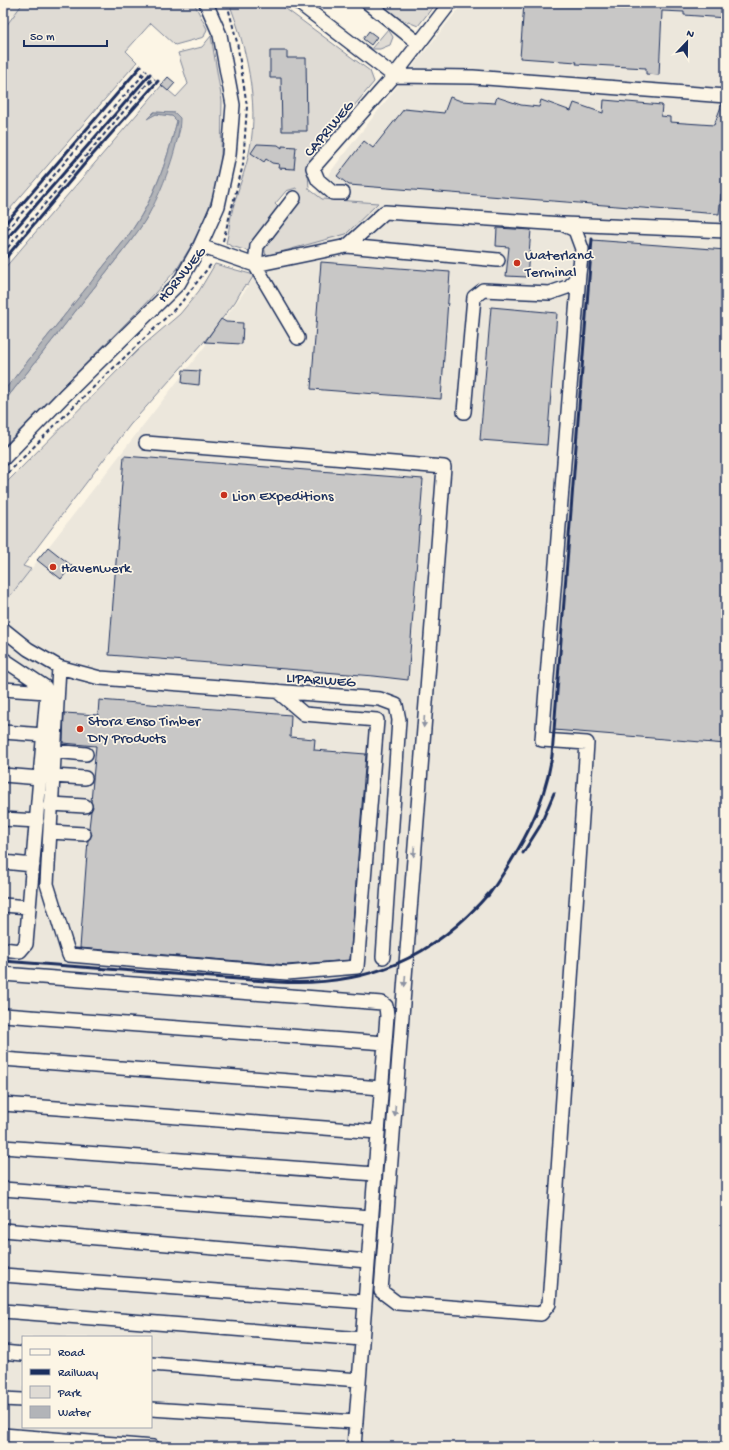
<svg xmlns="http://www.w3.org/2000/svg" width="729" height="1450" font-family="'Gochi Hand',sans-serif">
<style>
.built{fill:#ece7dc;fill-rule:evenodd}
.green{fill:#dfdbd4;stroke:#7d8599}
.water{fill:#b2b4b8;stroke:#767f94}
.building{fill:#c8c7c6;stroke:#1b2f5e}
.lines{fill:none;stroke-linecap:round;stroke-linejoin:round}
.minor-casing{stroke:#1b2f5e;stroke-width:16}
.path{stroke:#1b2f5e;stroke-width:2;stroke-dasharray:4 3;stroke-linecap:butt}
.minor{stroke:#fcf5e5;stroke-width:13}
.rail{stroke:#1b2f5e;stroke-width:3}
.oneway{fill:#8c92a2}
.poi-dot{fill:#c8321e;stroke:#fcf5e5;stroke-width:1.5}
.labels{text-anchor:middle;stroke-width:3.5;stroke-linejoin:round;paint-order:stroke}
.street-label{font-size:15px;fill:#1b2f5e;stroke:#fcf5e5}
.poi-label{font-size:15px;fill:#1b2f5e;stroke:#fcf5e5;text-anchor:start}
</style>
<rect width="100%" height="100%" fill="#fcf5e5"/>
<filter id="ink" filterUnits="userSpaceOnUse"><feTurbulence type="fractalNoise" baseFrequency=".025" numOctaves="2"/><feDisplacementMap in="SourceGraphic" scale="8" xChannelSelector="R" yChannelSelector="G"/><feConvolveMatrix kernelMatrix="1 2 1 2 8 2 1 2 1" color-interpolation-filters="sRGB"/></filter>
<g filter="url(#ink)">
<path class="built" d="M3 3H15L20 7 13 18 3 11Z
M463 3H726V1410L723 1447H3V605L205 346 340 159ZM23 1337H151V1427H23Z"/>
<path class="green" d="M23 3H194L207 29 204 37 175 45 151 23 126 51 137 62 3 217V30Z
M229 3H278L370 71 374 82 316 151 308 173 309 189 322 199 378 203 346 234 266 256 264 246 300 201 296 188 286 191 275 204 278 207 255 238 248 251 231 246 226 243C229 233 229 225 231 216 236 193 246 171 250 148 259 103 246 45 229 3Z
M375 3H436L418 26 391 15Z
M388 29 393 37 390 45 380 49H371Z
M211 36 222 101 221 161 216 187 205 218 191 246 177 269 144 305 3 447V403L130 242 148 216 174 150 180 129 175 113 154 112 148 118 156 114 172 116 177 121C166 164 154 199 128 236L3 392V270L162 85 176 97 188 84 178 53 202 47Z
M215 264 254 275 248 285 244 286 235 302 203 343 130 425 23 566 31 569 3 605V486L139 349 180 314 199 291Z"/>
<path class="water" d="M154 112 175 113 180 118C180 144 161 194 147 217 142 226 136 234 130 242L3 403V392L128 236C154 200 166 164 177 121L172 116 156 114 147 119Z"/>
<path class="building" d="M524 3H726V18L684 15V12L662 11 659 75 646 74V68L576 64 577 62 520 58Z
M369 31 377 37 371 45 363 39Z
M270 51H287V58H306L307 131H282L281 78H270Z
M168 77 175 83 168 91 161 85Z
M450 97 461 101 495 103 497 97 521 105 539 107 541 100 571 111 574 103 603 113 604 100 662 105 661 116 670 117V122L714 125 722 104H726V195L721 194 719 214 349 185 337 176 364 141 373 148 404 109 444 113Z
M257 144 278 145 282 148V146L296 147 294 169 278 168 279 164 272 163 266 159 264 162 251 153Z
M497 228 531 230 527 277 506 276 509 247 496 246Z
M592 240 726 250V744L554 730Z
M321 262 450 272 441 399 311 389Z
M491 307 557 313 547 445 480 440Z
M221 319 226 322 243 323 242 344 205 342Z
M183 370 200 371 199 385 182 383Z
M124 456 423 479 408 680 374 676 109 655Z
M48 547 72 566 61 579 37 560Z
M99 700 291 715 290 737 315 739 314 750 366 754 350 960 287 965 80 948 88 840 92 835 89 828 91 811 93 807 91 802 96 746 63 743 64 713 98 715Z"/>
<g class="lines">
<g class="minor-casing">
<path id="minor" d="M299 3 394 76
M368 3 418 43
M394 76 473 77 726 96
M343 193H333L318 180 313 168 394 76 450 3
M564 224 726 231
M200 246 255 265 257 246 294 198
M347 246 385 212 562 224 575 230 582 249 579 274 570 286 550 293 483 290 474 297 464 412
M298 338 255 265 347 246 498 260
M146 443 444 467 381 1291 397 1303 541 1314 549 1304 587 743 542 740 579 274
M3 459 64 396 179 283 200 246 218 206 229 155 233 105 220 35 206 3
M3 629 28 649 59 667 100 678 380 699 396 705 399 720 383 957
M3 659 45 687 47 694 26 944 20 951 3 949
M59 667 47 884 69 955 287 973 357 967 377 720 304 714 277 691
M3 689 46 692
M3 732 44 735
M54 751 86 754
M3 775 40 778
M53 776 85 778
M51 804 85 806
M3 819 37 821
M50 832 84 834
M3 862 33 865
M3 905 29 907
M3 974 382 1003 386 1006 387 1016 354 1447
M3 1015 385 1043
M3 1059 381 1088
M3 1104 378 1132
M3 1147 375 1174
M3 1189 371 1217
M3 1230 368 1261
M3 1275 365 1302
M3 1311 362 1339
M3 1352 23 1354
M151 1364 359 1380
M3 1399 23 1400
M151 1409 356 1422
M3 1435 153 1447"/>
</g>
<path class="path" d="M140 76 145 69
M149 84 155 79
M3 235 89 134 147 71
M223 241 243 165 247 106 237 42 227 3
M3 253 153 77
M3 478 75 405 180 304 212 263"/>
<use href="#minor" class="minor"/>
<path class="rail" d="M3 226 141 66
M3 243 150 74
M3 261 87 161 158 81
M523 853 540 826 554 793
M488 896C520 850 543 812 552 756L592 239
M3 961 278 982C367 987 433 959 491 891"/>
</g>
<defs><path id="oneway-solid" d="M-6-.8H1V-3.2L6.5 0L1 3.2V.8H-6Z"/></defs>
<g class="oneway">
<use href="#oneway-solid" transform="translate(424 722) rotate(94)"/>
<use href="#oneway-solid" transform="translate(414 851) rotate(94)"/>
<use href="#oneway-solid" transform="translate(405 981) rotate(94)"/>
<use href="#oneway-solid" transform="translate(395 1111) rotate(94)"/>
</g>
</g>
<g class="poi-dot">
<circle cx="517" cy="263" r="4"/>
<circle cx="224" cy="495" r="4"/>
<circle cx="53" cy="567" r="4"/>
<circle cx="80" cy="729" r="4"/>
</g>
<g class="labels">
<g class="street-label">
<text transform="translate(328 128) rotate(-50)" y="5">CAPRIWEG</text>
<text transform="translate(181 274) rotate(-51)" y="5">HORNWEG</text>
<text transform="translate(321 679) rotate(4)" y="5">LIPARIWEG</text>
</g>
<g class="poi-label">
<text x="525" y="259">Waterland<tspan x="525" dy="17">Terminal</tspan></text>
<text x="232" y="500">Lion Expeditions</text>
<text x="61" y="572">Havenwerk</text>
<text x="88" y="725">Stora Enso Timber<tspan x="88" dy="17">DIY Products</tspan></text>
</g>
</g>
<rect width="729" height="1450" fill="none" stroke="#fcf5e5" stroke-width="16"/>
<rect x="8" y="8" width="713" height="1434" fill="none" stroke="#1b2f5e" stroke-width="1.5" filter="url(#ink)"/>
<rect x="22" y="1336" width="130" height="92" fill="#fcf5e5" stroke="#a2a6af"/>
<rect x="30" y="1349" width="20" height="6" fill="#fcf5e5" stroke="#a2a6af"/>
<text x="58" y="1356" font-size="12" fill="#1b2f5e">Road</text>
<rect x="30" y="1369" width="20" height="6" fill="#1b2f5e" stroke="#a2a6af"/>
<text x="58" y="1376" font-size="12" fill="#1b2f5e">Railway</text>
<rect x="30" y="1386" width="20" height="12" fill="#dfdbd4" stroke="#a2a6af"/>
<text x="58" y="1396" font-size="12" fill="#1b2f5e">Park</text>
<rect x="30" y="1406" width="20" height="12" fill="#b2b4b8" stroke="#a2a6af"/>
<text x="58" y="1416" font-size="12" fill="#1b2f5e">Water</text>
<g transform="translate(687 42) rotate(22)" stroke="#fcf5e5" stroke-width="3" paint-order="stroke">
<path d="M0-3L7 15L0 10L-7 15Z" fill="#1b2f5e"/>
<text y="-6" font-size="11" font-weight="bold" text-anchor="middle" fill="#1b2f5e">N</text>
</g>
<path d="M24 40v6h83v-6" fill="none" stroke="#1b2f5e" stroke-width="2"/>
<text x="30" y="40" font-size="12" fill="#1b2f5e" stroke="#fcf5e5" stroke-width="3" paint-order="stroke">50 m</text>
</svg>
